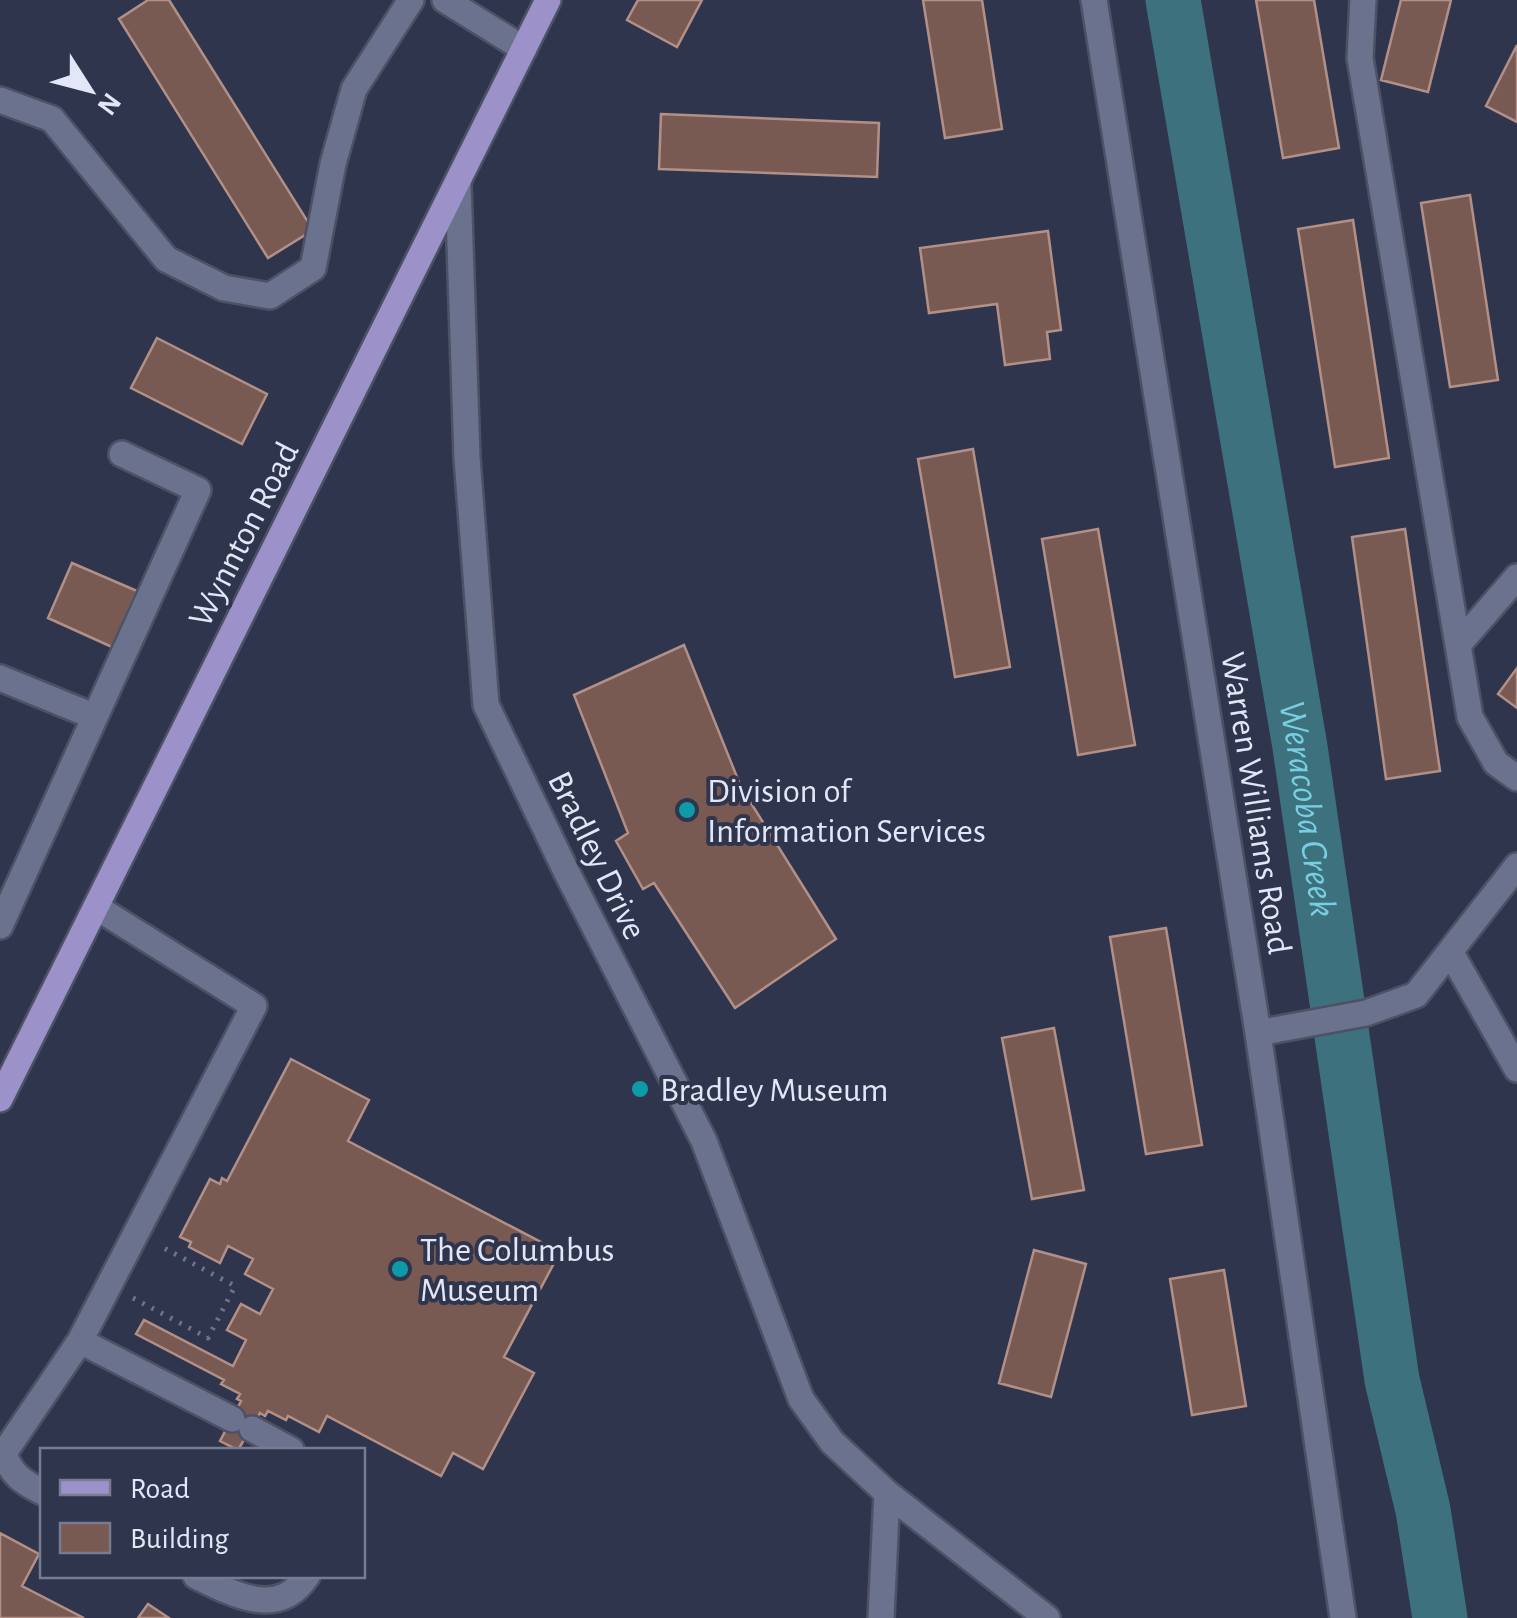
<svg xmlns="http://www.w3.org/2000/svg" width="1517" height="1618" font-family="'Alegreya Sans',sans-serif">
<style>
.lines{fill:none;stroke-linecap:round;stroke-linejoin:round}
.river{stroke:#3d717d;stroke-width:55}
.building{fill:#795a52;stroke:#b29087;stroke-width:2.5}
.minor-casing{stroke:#4d5165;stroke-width:30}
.major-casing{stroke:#4d5165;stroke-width:30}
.path{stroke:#6f7489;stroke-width:5;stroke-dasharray:2.5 8;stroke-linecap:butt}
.minor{stroke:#6b728d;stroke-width:25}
.major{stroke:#9d91ca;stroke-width:25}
.culture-dot{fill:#0f9aa8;stroke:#2f354d;stroke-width:4}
.labels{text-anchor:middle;stroke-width:8;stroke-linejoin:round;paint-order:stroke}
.street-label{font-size:35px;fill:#e2e6f6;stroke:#2f354d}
.poi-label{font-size:35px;fill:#e2e6f6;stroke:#2f354d;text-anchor:start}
.water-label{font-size:38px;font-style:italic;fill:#77cfe1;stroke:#2f354d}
</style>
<rect width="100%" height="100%" fill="#2f354d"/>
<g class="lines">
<path class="river" id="s1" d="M1173 0 1300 747 1392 1380 1423 1510 1440 1618"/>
</g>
<path class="building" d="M148 0H169L313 230 268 258 119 19Z
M638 0H702L677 47 627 20Z
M923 0H982L1002 129 945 138Z
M1256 0H1314L1339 148 1283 158Z
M1401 0H1451L1428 92 1381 80Z
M1517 45V122L1486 106Z
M661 114 879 123 877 177 659 169Z
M1470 195 1498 380 1450 387 1421 203Z
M1353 220 1389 458 1335 467 1298 229Z
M1048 231 1061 330 1047 332 1050 359 1005 365 997 304 929 313 920 248Z
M157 338 267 394 242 444 131 388Z
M973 449 1010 667 955 677 918 459Z
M1098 529 1135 745 1078 755 1042 539Z
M1405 529 1440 771 1386 779 1352 537Z
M72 563 137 591 112 647 48 618Z
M684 645 741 787 836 939 735 1008 654 883 643 889 616 841 628 833 574 695Z
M1517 668V708L1498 694Z
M1166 928 1202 1145 1146 1154 1110 937Z
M1054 1028 1084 1190 1032 1199 1002 1038Z
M291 1059 369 1100 348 1141 560 1252 504 1357 534 1373 483 1469 453 1453 441 1476 327 1416 319 1432 288 1416 286 1420 268 1411 265 1416 260 1413 238 1450 220 1441 241 1401 237 1399 240 1394 221 1384 224 1380 136 1334 144 1320 233 1366 246 1340 227 1330 241 1304 260 1314 273 1289 245 1274 253 1259 228 1246 220 1263 189 1247 191 1242 180 1237 210 1179 220 1184 222 1178 227 1181Z
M1034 1250 1086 1264 1051 1397 999 1383Z
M1224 1270 1246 1406 1192 1415 1170 1279Z
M0 1533 39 1554 22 1586 84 1618H0Z
M148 1604 169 1618H138Z"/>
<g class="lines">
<g class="minor-casing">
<path id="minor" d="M445 0 524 49
M1094 0 1258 1033 1343 1618
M1363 0 1360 58 1470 717 1496 763 1517 778
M0 100 52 119 166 259 224 288 270 296 313 268 333 164 354 89 411 0
M458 182 467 458 486 705 566 871 704 1141 801 1399 832 1442 887 1493 1047 1618
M1458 645 1517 577
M0 678 93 716
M0 926 198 490 122 454
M1451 953 1517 1069
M1258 1033 1366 1013 1416 995 1517 866
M80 1341 232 1419
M252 1429 291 1450
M0 1451 4 1453C11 1475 23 1482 42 1492
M4 1453 80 1341 254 1006 96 907
M196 1576C236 1596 279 1618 307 1576
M881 1618 887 1493"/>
</g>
<g class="major-casing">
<path id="major" d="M0 1099 548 0"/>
</g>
<path class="path" d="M133 1298 208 1338 235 1286 160 1246"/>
<use href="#minor" class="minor"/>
<use href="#major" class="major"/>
</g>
<g class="culture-dot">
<circle cx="687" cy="810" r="10"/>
<circle cx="640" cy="1089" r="10"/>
<circle cx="400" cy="1269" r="10"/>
</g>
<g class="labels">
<g class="street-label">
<text transform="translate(243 534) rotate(-63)" y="12">Wynnton Road</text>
<text transform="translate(1257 803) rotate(81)" y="12">Warren Williams Road</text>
<text transform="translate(598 855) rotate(64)" y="12">Bradley Drive</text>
</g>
<g class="poi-label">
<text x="707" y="802">Division of<tspan x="707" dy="40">Information Services</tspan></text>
<text x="660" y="1101">Bradley Museum</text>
<text x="420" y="1261">The Columbus<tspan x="420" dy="40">Museum</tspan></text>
</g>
<g class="water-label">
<text dy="13" stroke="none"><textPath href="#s1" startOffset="820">Weracoba Creek</textPath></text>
</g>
</g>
<rect x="40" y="1448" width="325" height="130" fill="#2f354d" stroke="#777c91" stroke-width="2.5"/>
<rect x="60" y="1480" width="50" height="15" fill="#9d91ca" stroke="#777c91" stroke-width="2.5"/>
<text x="130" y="1498" font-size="30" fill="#e2e6f6">Road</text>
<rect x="60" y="1523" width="50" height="30" fill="#795a52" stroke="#777c91" stroke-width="2.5"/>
<text x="130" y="1548" font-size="30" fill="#e2e6f6">Building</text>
<g transform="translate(90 90) rotate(126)" stroke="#2f354d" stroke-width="8" paint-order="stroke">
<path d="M0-8L18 38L0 25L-18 38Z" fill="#e2e6f6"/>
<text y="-15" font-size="28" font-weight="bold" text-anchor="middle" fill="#e2e6f6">N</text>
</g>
</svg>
